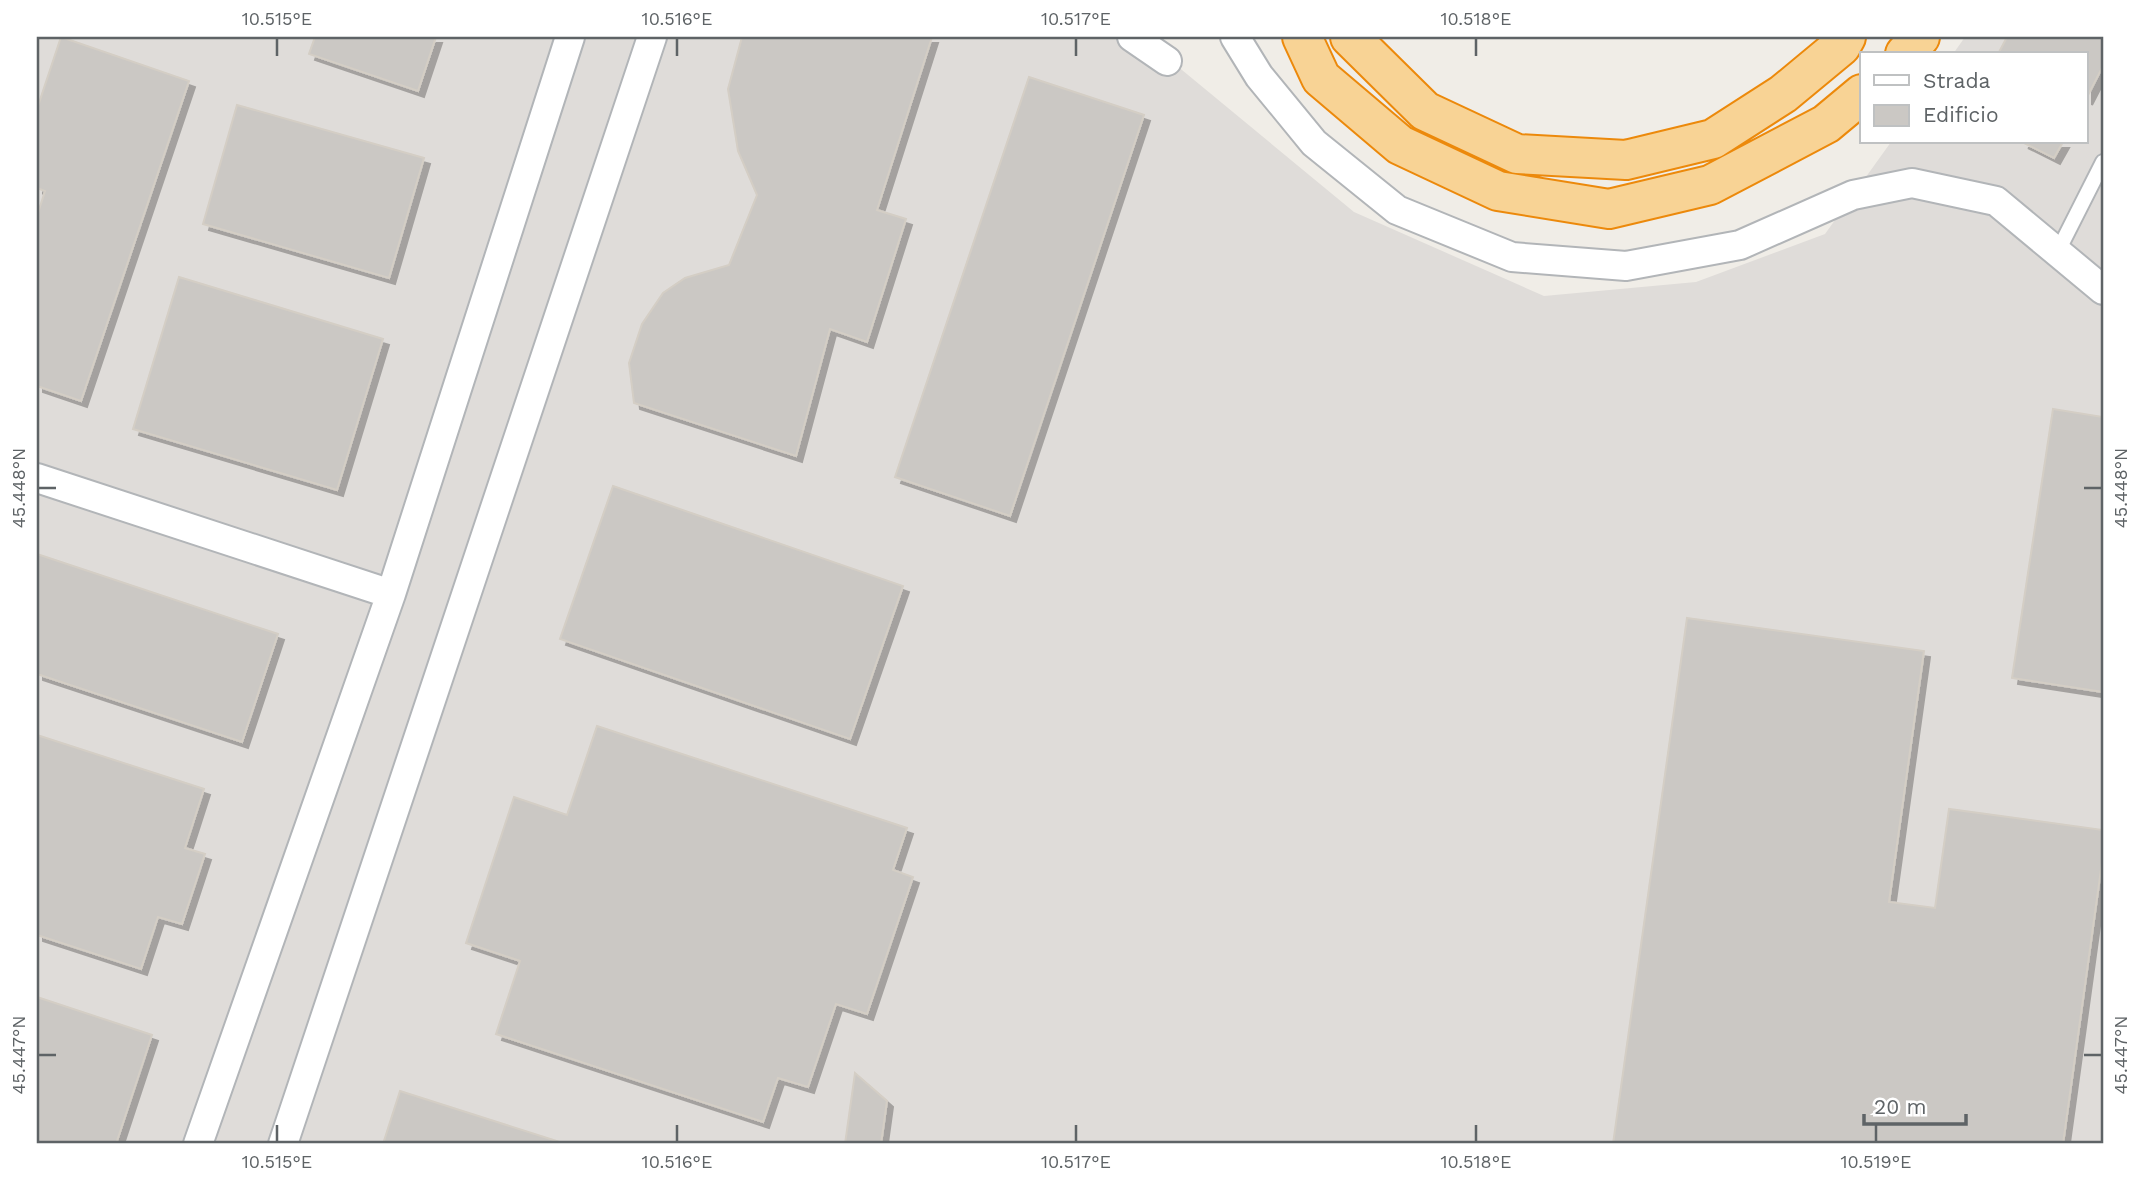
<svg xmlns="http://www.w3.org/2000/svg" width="2140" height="1181" font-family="'Work Sans',sans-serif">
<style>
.industrial{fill:#dfdcd9}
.building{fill:#cbc8c4;stroke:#d4cec5;stroke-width:2;filter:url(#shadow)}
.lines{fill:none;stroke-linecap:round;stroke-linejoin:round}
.service-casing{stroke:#b2b5b8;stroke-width:18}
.minor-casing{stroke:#b2b5b8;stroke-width:32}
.motorway-casing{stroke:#ec890b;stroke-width:42}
.service{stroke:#fff;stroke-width:14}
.minor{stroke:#fff;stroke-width:28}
.motorway{stroke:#f8d395;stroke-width:38}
.ticks{fill:none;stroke:#5e6366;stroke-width:2.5}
.neatline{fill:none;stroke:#5e6366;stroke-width:2.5}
.ticks-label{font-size:18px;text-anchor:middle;fill:#5e6366}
</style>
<defs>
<filter id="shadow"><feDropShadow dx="6" dy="6" stdDeviation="0" flood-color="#0004"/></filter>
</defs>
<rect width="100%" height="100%" fill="#f0ede7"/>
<path class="industrial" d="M37 37H1142L1354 212 1544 296 1696 282 1825 234 1891 142H2086V54H1953L1965 37H2103V1144H37Z"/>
<path class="building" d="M61 37 189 81 81 401 37 386V216L45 191 37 188V109Z
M315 37H436L418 91 309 54Z
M742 37H932L877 210 906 219 867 342 830 329 796 456 634 403 629 363 642 324 663 293 685 278 729 265 757 195 738 151 728 89Z
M2007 37H2103V66L2086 99V54H1998Z
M1029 77 1144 115 1010 516 895 477Z
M237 105 424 158 389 278 203 224Z
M2022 142H2063L2054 158Z
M179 277 383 339 337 490 133 429Z
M2053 409 2103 417V692L2012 678Z
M613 486 903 586 850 739 560 639Z
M37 554 278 634 242 742 37 674Z
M1687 618 1924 651 1889 902 1935 908 1949 809 2103 830V855L2063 1144H1613Z
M597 726 907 828 893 870 913 877 867 1014 836 1004 808 1087 778 1078 763 1122 496 1034 520 961 466 943 514 797 567 815Z
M37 735 204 789 185 848 205 854 182 924 158 917 141 969 37 935Z
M37 997 152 1035 116 1144H37Z
M855 1073 887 1101 881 1144H845Z
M400 1091 566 1144H383Z"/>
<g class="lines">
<g class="service-casing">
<path id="service" d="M2058 251 2103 162"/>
</g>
<g class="minor-casing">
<path id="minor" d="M1132 37 1167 61
M1235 37 1259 76 1314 143 1397 210 1512 257 1626 266 1740 245 1853 195 1912 183 1996 201 2103 290
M37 478 391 594
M198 1144 391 594 570 37
M283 1144 652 37"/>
</g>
<g class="motorway-casing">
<path id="motorway" d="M1302 37 1321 78 1400 145 1498 191 1609 209 1710 185 1826 124 1862 94
M1350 37 1425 111 1517 154 1626 160 1713 139 1783 94 1841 46 1846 37
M1905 54 1920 37"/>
</g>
<use href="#service" class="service"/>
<use href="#minor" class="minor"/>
<use href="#motorway" class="motorway"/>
</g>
<path class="ticks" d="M277 38V56M677 38V56M1076 38V56M1476 38V56M38 488H56M2084 488H2102M38 1055H56M2084 1055H2102M277 1125V1142M677 1125V1142M1076 1125V1142M1476 1125V1142M1876 1125V1142"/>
<rect width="2140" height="1181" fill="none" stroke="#ffffff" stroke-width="77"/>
<rect x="1860" y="52" width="228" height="91" fill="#ffffff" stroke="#bfc1c2" stroke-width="2"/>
<rect x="1874" y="75" width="35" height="10" fill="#ffffff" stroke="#bfc1c2" stroke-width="2"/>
<text x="1923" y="88" font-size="21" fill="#5e6366">Strada</text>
<rect x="1874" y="105" width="35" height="21" fill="#cbc8c4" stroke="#bfc1c2" stroke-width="2"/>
<text x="1923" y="122" font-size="21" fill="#5e6366">Edificio</text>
<path d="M1864 1114v10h102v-10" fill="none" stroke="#5e6366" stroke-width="3.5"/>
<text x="1874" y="1114" font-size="21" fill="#5e6366" stroke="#ffffff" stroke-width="5" paint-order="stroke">20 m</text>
<rect x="38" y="38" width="2064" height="1104" class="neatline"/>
<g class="ticks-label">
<text x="277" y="25">10.515°E</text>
<text x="677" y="25">10.516°E</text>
<text x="1076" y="25">10.517°E</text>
<text x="1476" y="25">10.518°E</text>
<text transform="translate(19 488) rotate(-90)" y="6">45.448°N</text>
<text transform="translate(2121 488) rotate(-90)" y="6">45.448°N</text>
<text transform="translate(19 1055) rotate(-90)" y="6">45.447°N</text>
<text transform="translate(2121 1055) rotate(-90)" y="6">45.447°N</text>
<text x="277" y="1168">10.515°E</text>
<text x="677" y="1168">10.516°E</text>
<text x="1076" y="1168">10.517°E</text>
<text x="1476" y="1168">10.518°E</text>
<text x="1876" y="1168">10.519°E</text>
</g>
</svg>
